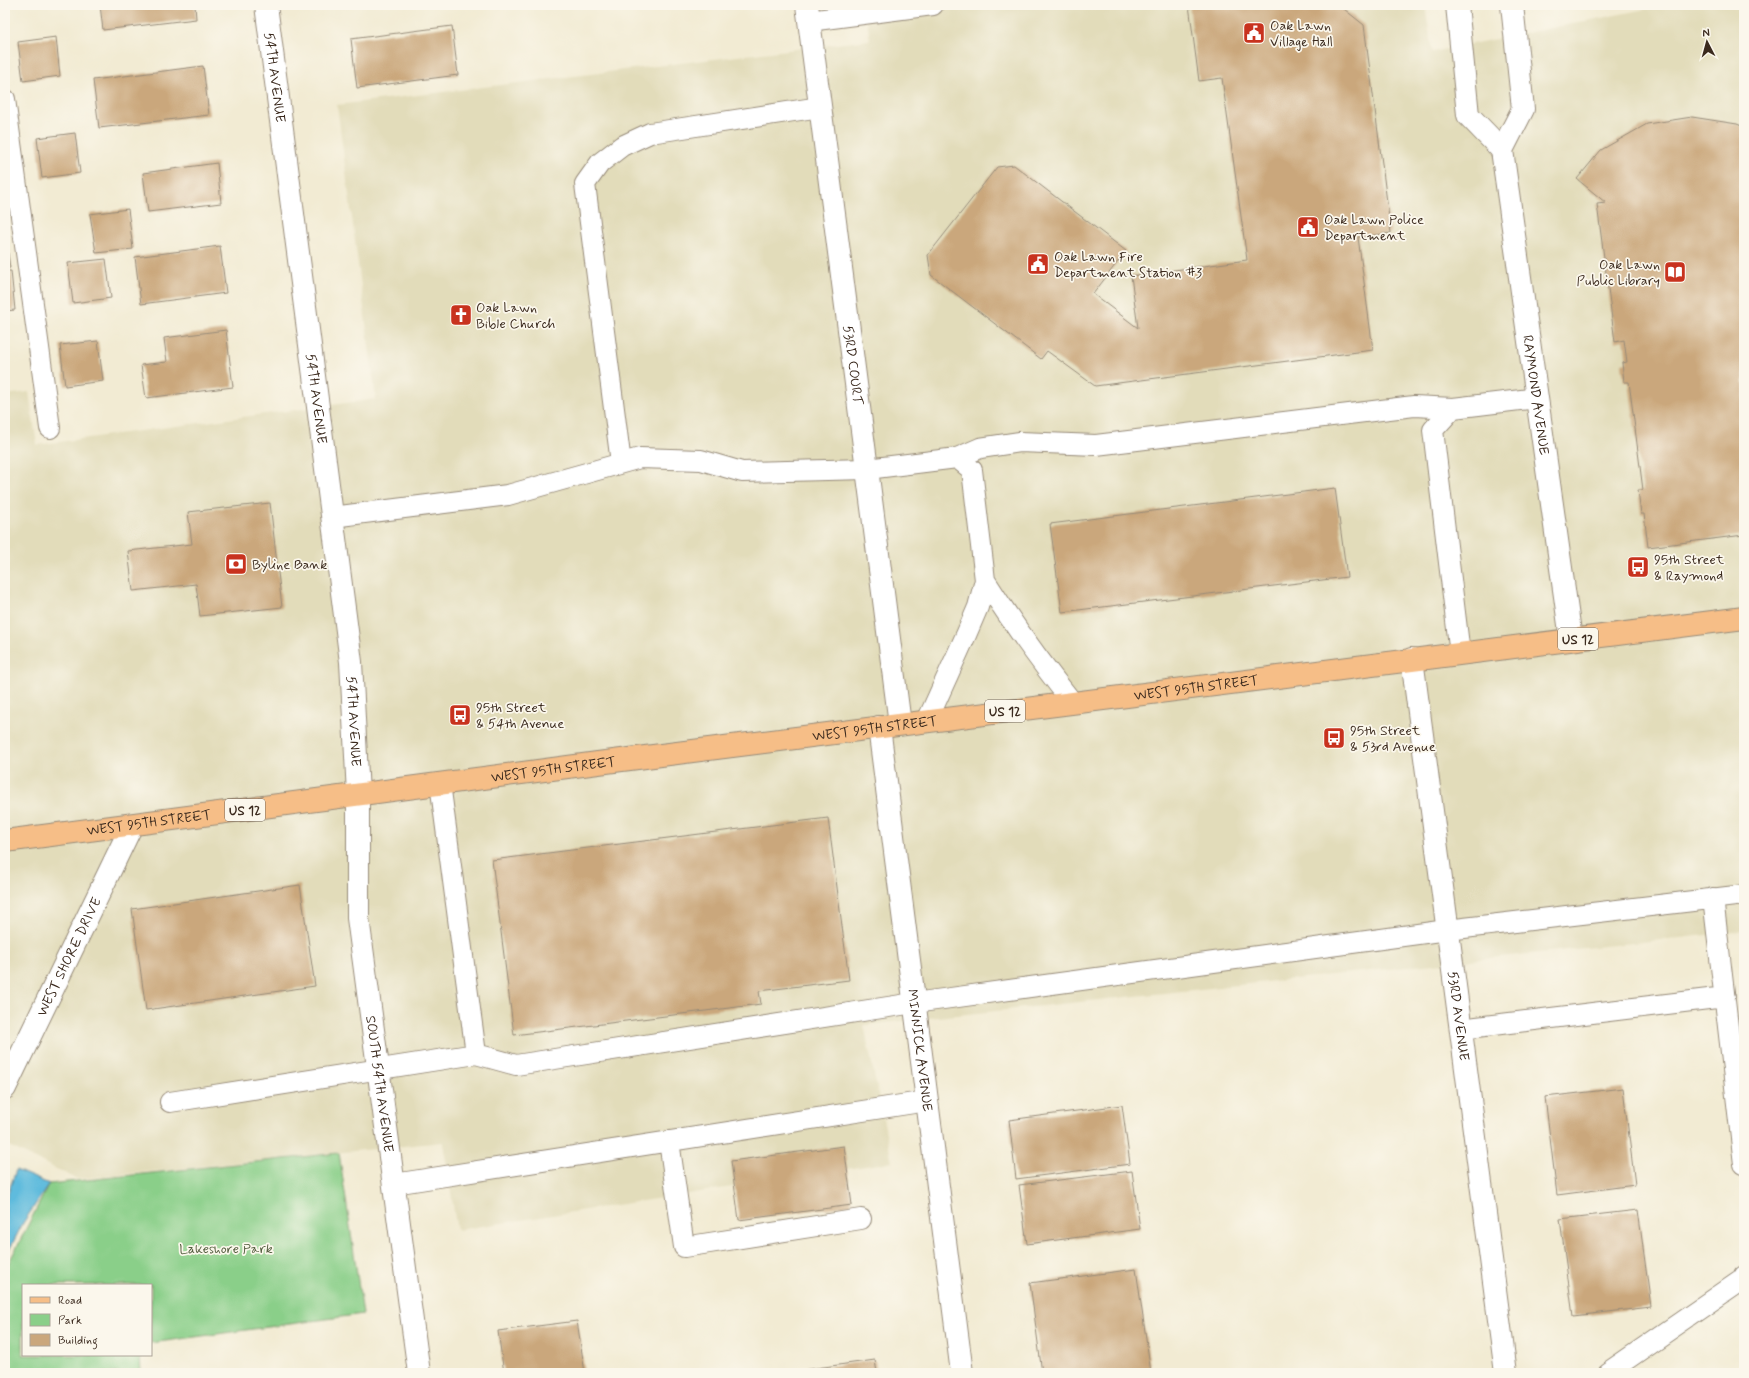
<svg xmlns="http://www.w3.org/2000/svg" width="1749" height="1378" font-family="Mynerve,sans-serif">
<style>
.built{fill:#e2dcba}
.green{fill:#8acf89;stroke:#627c54}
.water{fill:#5fbbdd;stroke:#4d727e}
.building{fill:#caa77c}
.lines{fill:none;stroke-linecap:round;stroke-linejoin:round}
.lane-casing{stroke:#968a78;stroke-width:22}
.street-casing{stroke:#968a78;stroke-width:24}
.primary-casing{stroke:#968a78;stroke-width:24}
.lane{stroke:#fff;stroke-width:20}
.street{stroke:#fff;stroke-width:22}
.primary{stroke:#f6be87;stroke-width:22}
.labels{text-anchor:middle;stroke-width:3.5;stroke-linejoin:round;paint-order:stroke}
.shield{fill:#fbf7ec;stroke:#75685c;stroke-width:1}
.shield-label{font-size:13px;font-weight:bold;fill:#3b2a1e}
.poi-label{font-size:14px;fill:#3b2a1e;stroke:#fbf7ec;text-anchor:start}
.street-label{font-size:14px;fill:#3b2a1e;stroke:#fbf7ec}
.park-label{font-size:14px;fill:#535c3e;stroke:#fbf7ec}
</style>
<rect width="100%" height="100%" fill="#fbf7ec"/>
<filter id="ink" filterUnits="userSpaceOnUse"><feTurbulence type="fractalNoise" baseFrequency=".025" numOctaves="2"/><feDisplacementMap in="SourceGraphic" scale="8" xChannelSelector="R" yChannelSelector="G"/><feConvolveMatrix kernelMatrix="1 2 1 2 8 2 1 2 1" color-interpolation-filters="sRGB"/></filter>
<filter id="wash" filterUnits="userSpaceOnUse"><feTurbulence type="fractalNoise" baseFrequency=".012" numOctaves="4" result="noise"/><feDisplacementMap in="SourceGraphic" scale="16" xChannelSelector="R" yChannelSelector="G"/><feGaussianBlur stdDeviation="0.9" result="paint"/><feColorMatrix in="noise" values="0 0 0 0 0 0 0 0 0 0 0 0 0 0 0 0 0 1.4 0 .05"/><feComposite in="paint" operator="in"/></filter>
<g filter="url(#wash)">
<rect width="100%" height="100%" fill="#f2ebd3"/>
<path class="built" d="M865 5H1425L1432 52 1665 5H1744V931L864 1025 892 1162 457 1230 443 1142 77 1179 5 1144V395L29 392 37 445 376 399 337 105 870 40Z"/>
<path class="green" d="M339 1153 363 1314 151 1343V1285H23V1355H140L141 1373H5V1270L49 1184Z"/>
<path class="water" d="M16 1170 49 1184 23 1223 5 1258V1202Z"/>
<g id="blocks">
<path class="building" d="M100 5H195L196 19 103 30Z
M1189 5H1339L1364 25 1391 233 1358 237 1373 350 1095 386 1047 351 1041 359 931 275 928 255 997 167 1014 165 1126 251 1093 294 1138 328 1131 276 1247 260 1222 78 1199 81Z
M452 26 458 75 357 88 351 39Z
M56 37 60 76 23 81 18 42Z
M203 66 209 115 99 128 93 80Z
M1692 117 1737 124 1744 127V535L1648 547 1644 514H1641L1638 490H1643L1629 382H1624L1622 363 1627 362 1624 340 1615 342 1597 204 1606 203 1577 179 1601 150 1647 124Z
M75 133 80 173 42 178 37 138Z
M217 163 221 203 148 212 143 173Z
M128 209 133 249 96 253 90 214Z
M5 231 10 268 5 269Z
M220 246 226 293 141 304 135 257Z
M106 259 111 298 73 303 68 263Z
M5 271H11L15 310 5 311Z
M226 330 233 387 146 398 141 365 167 362 164 338Z
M98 341 103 381 65 386 60 345Z
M1335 488 1347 577 1062 612 1050 524Z
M270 503 282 607 200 616 196 584 133 591 128 551 192 544 188 512Z
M828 818 849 980 759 991 761 1004 514 1035 492 860Z
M300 885 315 986 146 1010 132 909Z
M1623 1088 1635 1185 1557 1195 1545 1097Z
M1122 1105 1130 1164 1016 1179 1009 1120Z
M844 1146 852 1205 739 1220 731 1161Z
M1132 1171 1140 1229 1027 1244 1019 1185Z
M1638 1210 1651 1307 1573 1316 1560 1219Z
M1136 1269 1151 1373H1042L1030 1283Z
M577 1321 585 1373H504L498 1331Z
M875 1360 877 1373H787V1372Z"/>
</g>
</g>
<g filter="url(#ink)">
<use href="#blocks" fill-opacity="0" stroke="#968a78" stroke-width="1"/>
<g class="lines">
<g class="lane-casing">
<path id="lane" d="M809 21 933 5
M5 99 50 428
M957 458 980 448 1020 442 1096 445 1414 406 1453 408
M621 463 585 184 600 163 622 146 650 133 820 107
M332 517 508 495 640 458 701 460 742 472 867 469 957 458 972 470 985 580 978 607 966 635 927 721
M985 580C1012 623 1041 663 1073 703
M1460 654 1433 430 1453 408 1537 398
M1713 898 1744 1164
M1460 1029 1725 997
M476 1054 516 1065 914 1003 1447 930 1744 895
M170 1102 476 1054 440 783
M669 1141 684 1247 861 1219
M394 1184 927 1101
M1607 1373 1743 1279 1744 1276"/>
</g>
<g class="street-casing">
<g id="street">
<path id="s1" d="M266 5 351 662 358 794V918L419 1373"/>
<path id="s2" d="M807 5 900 724"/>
<path d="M1457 5 1468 115 1502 150"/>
<path id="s3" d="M1512 5 1523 109 1502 150 1571 639"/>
<path id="s4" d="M1412 659 1506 1373"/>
<path id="s5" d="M879 727 962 1373"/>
<path id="s6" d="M5 1088 132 825"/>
</g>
</g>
<g class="primary-casing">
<g id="primary">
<path id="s7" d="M5 841 598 763 1744 618"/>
</g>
</g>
<use href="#lane" class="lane"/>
<use href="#street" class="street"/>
<use href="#primary" class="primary"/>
</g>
</g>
<defs>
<g id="civic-square" transform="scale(1.15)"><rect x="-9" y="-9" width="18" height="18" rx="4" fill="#c8321e" stroke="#fbf7ec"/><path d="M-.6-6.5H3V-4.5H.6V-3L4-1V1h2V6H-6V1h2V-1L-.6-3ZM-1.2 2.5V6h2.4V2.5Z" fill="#fff"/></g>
<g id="library-square" transform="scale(1.15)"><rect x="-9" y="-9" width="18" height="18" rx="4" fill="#c8321e" stroke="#fbf7ec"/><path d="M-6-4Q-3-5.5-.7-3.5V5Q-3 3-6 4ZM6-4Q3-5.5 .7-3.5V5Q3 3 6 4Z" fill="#fff"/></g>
<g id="church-square" transform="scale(1.15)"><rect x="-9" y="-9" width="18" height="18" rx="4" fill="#c8321e" stroke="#fbf7ec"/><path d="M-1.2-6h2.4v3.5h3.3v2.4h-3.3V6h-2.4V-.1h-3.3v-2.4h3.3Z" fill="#fff"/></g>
<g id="bank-square" transform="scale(1.15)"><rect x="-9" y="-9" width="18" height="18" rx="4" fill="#c8321e" stroke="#fbf7ec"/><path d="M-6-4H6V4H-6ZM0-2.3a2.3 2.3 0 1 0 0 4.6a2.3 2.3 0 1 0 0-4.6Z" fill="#fff"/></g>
<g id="bus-square" transform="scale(1.15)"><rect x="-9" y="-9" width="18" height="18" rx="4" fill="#c8321e" stroke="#fbf7ec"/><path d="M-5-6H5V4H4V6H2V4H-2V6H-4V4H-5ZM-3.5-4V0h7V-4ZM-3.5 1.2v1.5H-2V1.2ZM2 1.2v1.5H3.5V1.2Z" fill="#fff"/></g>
</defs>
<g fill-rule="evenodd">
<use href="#civic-square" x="1254" y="33"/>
<use href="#civic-square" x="1308" y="227"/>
<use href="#civic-square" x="1038" y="264"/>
<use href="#library-square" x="1675" y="272"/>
<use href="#church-square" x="461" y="315"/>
<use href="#bank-square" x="236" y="564"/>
<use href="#bus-square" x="1638" y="567"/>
<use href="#bus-square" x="460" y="715"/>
<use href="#bus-square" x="1334" y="738"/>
</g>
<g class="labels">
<g class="shield">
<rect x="1558" y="628" width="40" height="22" rx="3"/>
<rect x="985" y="700" width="40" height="22" rx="3"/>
<rect x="225" y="799" width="40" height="22" rx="3"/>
</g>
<g class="shield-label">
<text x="1578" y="644">US 12</text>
<text x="1005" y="716">US 12</text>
<text x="245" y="815">US 12</text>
</g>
<g class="poi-label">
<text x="1270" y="30">Oak Lawn<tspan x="1270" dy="16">Village Hall</tspan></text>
<text x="1324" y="224">Oak Lawn Police<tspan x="1324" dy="16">Department</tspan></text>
<text x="1054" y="261">Oak Lawn Fire<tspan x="1054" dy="16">Department Station #3</tspan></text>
<text x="1660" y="269" text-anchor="end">Oak Lawn<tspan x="1660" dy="16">Public Library</tspan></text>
<text x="476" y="312">Oak Lawn<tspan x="476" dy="16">Bible Church</tspan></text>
<text x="1654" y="564">95th Street<tspan x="1654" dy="16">&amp; Raymond</tspan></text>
<text x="252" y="569">Byline Bank</text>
<text x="476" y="712">95th Street<tspan x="476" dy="16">&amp; 54th Avenue</tspan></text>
<text x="1350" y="735">95th Street<tspan x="1350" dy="16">&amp; 53rd Avenue</tspan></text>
</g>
<g class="street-label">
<text dy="5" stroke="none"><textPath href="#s1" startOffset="73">54TH AVENUE</textPath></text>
<text dy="5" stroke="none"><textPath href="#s2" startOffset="363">53RD COURT</textPath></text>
<text dy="5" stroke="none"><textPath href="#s3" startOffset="398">RAYMOND AVENUE</textPath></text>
<text dy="5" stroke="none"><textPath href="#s1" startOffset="397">54TH AVENUE</textPath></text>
<text dy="5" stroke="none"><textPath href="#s7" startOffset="1201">WEST 95TH STREET</textPath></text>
<text dy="5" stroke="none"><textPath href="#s1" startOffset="722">54TH AVENUE</textPath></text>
<text dy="5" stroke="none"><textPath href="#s7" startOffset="877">WEST 95TH STREET</textPath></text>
<text dy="5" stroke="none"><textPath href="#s7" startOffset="553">WEST 95TH STREET</textPath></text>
<text dy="5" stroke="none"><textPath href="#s7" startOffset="145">WEST 95TH STREET</textPath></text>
<text dy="5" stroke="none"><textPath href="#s6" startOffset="146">WEST SHORE DRIVE</textPath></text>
<text dy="5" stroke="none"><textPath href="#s4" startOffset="360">53RD AVENUE</textPath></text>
<text dy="5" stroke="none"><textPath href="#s5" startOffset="326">MINNICK AVENUE</textPath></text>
<text dy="5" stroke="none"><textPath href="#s1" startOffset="1086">SOUTH 54TH AVENUE</textPath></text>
</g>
<g class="park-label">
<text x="226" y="1253">Lakeshore Park</text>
</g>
</g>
<rect width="1749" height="1378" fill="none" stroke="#fbf7ec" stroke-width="20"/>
<rect x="22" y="1284" width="130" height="72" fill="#fbf7ec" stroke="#aea59a"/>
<rect x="30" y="1297" width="20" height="6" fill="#f6be87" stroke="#aea59a"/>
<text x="58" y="1304" font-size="12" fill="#3b2a1e">Road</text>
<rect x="30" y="1314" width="20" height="12" fill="#8acf89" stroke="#aea59a"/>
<text x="58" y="1324" font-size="12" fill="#3b2a1e">Park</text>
<rect x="30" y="1334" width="20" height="12" fill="#caa77c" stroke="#aea59a"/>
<text x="58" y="1344" font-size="12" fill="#3b2a1e">Building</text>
<g transform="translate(1707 42) rotate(354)" stroke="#fbf7ec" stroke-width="3" paint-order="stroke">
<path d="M0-3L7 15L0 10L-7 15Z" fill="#3b2a1e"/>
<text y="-6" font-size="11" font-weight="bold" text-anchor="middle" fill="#3b2a1e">N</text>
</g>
</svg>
